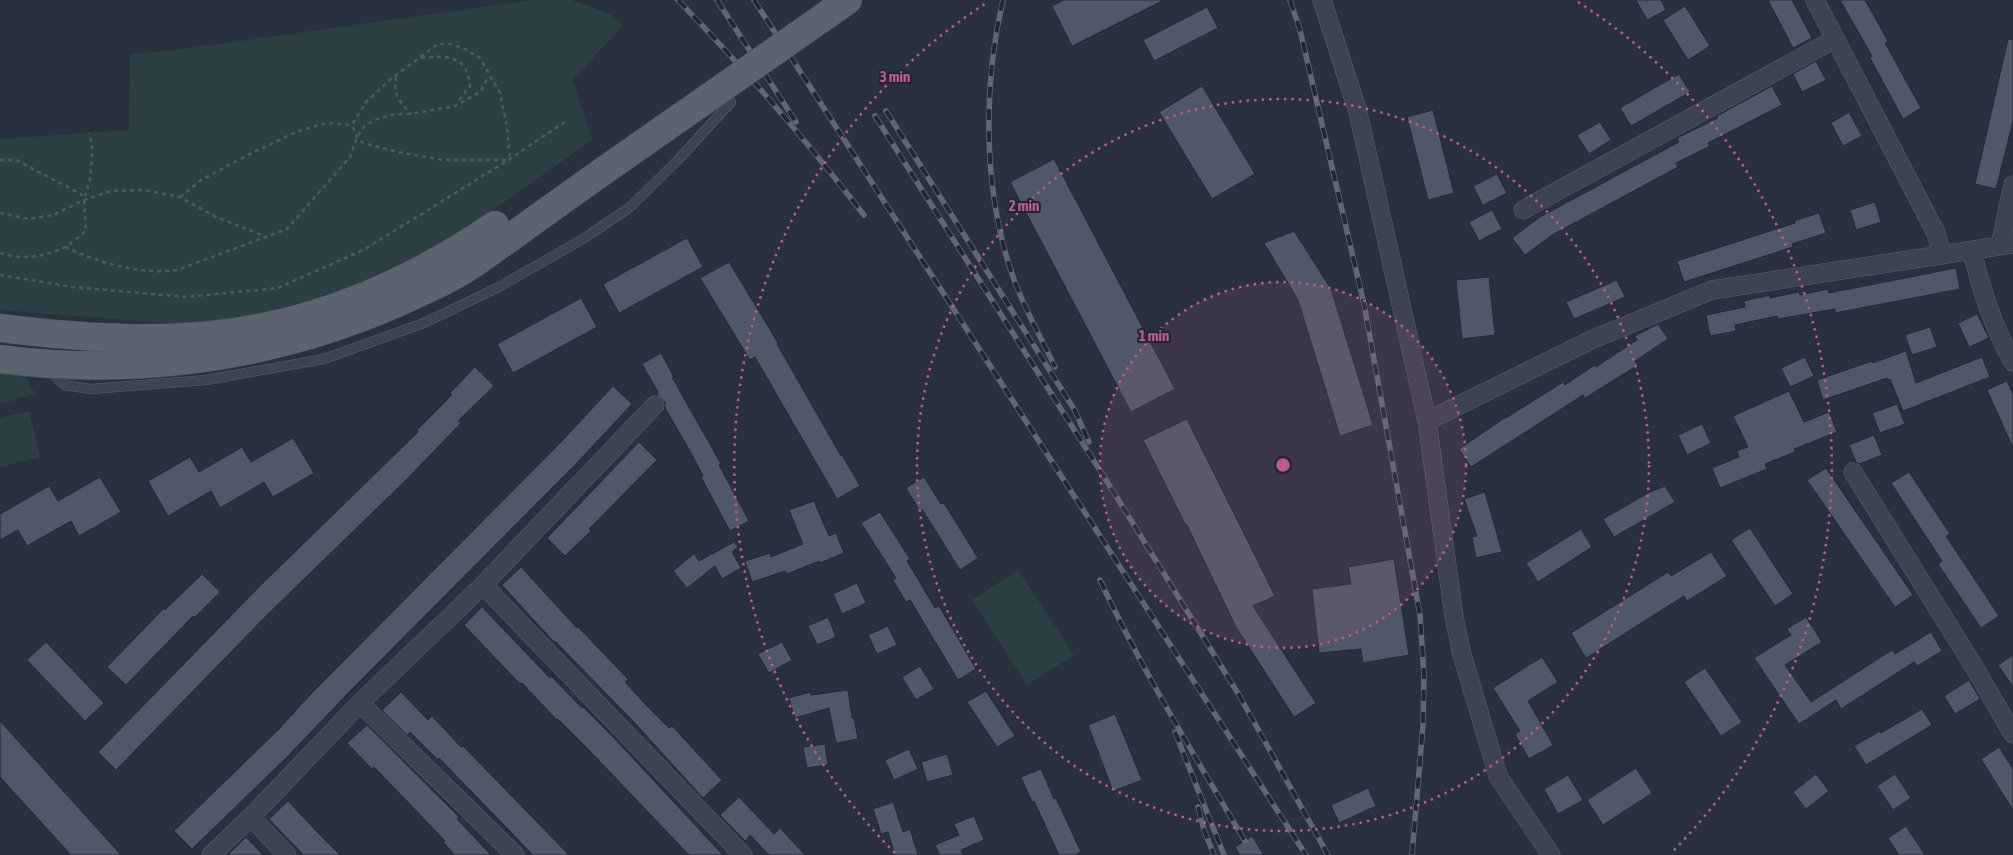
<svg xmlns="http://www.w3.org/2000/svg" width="2013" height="855" font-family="'Asap Condensed',sans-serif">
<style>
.green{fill:#2c3f42}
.building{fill:#4f5869;stroke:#232a37}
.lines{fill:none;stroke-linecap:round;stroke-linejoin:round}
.lane-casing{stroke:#5a616d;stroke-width:10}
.street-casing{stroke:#5a616d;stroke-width:19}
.primary-casing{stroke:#464c59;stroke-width:29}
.path{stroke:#4b5c60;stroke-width:2.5;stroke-dasharray:4 4;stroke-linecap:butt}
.lane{stroke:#3d4350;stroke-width:9}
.street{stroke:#3d4350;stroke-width:18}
.primary{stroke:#5b6270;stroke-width:28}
.rail-casing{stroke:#5f6777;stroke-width:5.5}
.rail{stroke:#212835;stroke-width:4;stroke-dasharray:11;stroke-linecap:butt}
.primary-bridge-casing{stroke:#464c59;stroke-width:29;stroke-linecap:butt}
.primary-bridge{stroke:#5b6270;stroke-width:28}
.ring{fill:none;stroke:#be5b87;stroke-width:2.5;stroke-dasharray:2.5 5}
.centre{fill:#be5b87;stroke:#212835;stroke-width:2.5}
.ring-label{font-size:15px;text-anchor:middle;font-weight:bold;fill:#be5b87;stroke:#212835;stroke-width:4.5;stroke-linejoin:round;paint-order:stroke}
</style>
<rect width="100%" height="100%" fill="#293140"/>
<path class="green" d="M532 0H571L610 14 623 25 573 80 592 140 428 256 310 305 192 325 0 310V139L129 130 130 54 175 50Z
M0 372 25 375 35 394 0 404Z
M29 411 40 457 0 467V418Z
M1018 570 1074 655 1027 685 972 600Z"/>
<path class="building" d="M1064 0H1164L1072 46 1052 6Z
M1636 0H1661L1666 10 1647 20Z
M1768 0H1792L1812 38 1793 48Z
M1840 0H1865L1888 41 1885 43 1921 108 1903 119 1870 58 1872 56Z
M1685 6 1710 46 1688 60 1663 20Z
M1207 7 1218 28 1154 61 1143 40Z
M2008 39 2013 40V121L1996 189 1975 184Z
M1816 61 1826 80 1802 92 1793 74Z
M1679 74 1690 92 1631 126 1620 108Z
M1202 86 1255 174 1212 199 1159 112Z
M1772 86 1782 105 1708 143 1710 146 1676 163 1678 167 1552 235 1525 255 1512 238 1540 217 1679 142 1677 138 1718 118 1717 116Z
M1433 110 1454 193 1428 200 1407 117Z
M1849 112 1862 136 1843 146 1831 123Z
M1600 122 1611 140 1589 154 1577 135Z
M1054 159 1175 389 1131 412 1010 182Z
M1497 174 1507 193 1483 205 1473 186Z
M1875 202 1881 222 1856 230 1850 210Z
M1492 210 1502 229 1479 241 1469 222Z
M1819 213 1826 233 1792 244 1793 247 1684 282 1677 261 1795 223 1794 221Z
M1294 231 1331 289 1373 425 1340 436 1298 300 1264 243Z
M687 238 703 267 619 313 603 284Z
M729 262 778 343 777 344 841 456 842 455 860 486 837 499 755 357 750 360 700 278Z
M1956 268 1960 289 1835 313V309L1778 319 1777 316 1735 325 1736 331 1710 336 1706 315 1745 307 1744 301 1770 295V298L1799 292 1800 295 1828 289 1829 293Z
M1489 277 1495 335 1462 339 1456 280Z
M1617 280 1625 297 1574 319 1566 302Z
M581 298 597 327 513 373 497 344Z
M1977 314 1989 338 1969 347 1958 323Z
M1658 324 1668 339 1635 361 1638 365 1585 398 1583 395 1471 467 1459 449 1506 417V418L1563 382 1565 385 1595 365 1596 367 1637 340 1635 336Z
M1930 327 1937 347 1912 355 1905 335Z
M1906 351 1916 383 1982 357 1990 377 1903 411 1890 379 1888 380 1887 378 1823 400 1817 380 1872 361 1873 363Z
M661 353 674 377H672L721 464 719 465 749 521 730 531 701 477 703 476 690 451 665 408V402L657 395 658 392 642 364Z
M1805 357 1814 376 1790 387 1781 368Z
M475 367 494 386 458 421 461 423 406 480 268 614 116 770 98 752 260 586 418 432 417 430 452 395 450 393Z
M2007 381 2013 394V448L1987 390Z
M613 386 632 404 574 466 352 689 287 757 192 849 174 831 278 730 309 696 562 441Z
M1789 391 1804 422 1829 412 1837 432 1794 449 1795 452 1765 464 1767 469 1720 488 1712 468 1739 457 1737 451 1748 447 1733 416Z
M1897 404 1905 424 1880 433 1872 413Z
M1187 419 1275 596 1253 606 1316 703 1294 717 1236 627 1187 525 1186 526 1143 440Z
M1702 424 1711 443 1687 455 1678 435Z
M1874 435 1882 455 1859 464 1856 462 1849 445Z
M293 438 314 473 273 497 264 482 220 508 211 491 168 516 148 481 190 457 199 472 242 447 251 462Z
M639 442 657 460 589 529 591 531 565 556 547 538Z
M1826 468 1913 595 1895 607 1807 480Z
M1909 472 1950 534 1946 536 1999 616 1981 628 1938 564 1942 561 1891 483Z
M100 477 121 512 79 536 71 521 27 546 18 530 0 540V514L49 486 58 501Z
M924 477 941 504 944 503 978 558 960 570 922 509 920 511 906 488Z
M1665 486 1675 502 1614 537 1603 519 1650 492Z
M1485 492 1502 552 1476 558 1472 537 1477 536 1464 499Z
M814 501 829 536 836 533 844 553 820 563 819 561 787 574 785 571 752 582 745 561 770 553 771 557 803 544 789 510Z
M880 512 910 559 907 561 935 608 939 606 976 669 958 680 910 600 906 602 893 580 896 578 861 523Z
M1750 528 1793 594 1775 606 1731 540Z
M1581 529 1592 547 1538 582 1526 563Z
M734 542 738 547 732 552 741 568 722 579 715 566 687 588 673 571 694 554 699 561Z
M1711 552 1727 576 1687 601 1684 596 1586 658 1571 633 1668 572 1671 576Z
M1394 559 1409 655 1363 663 1361 649 1319 653 1312 589 1351 584 1348 567Z
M521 567 577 628 578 627 628 679 625 682 646 705 669 728 672 726 722 780 703 798 633 721 555 641 554 642 502 585Z
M202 574 220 592 195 617 193 616 126 685 107 667 164 608 165 610Z
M857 583 866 603 842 614 833 594Z
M482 607 550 678 551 676 582 708 583 707 614 738 723 855H689L589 750 558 719 557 720 522 683 520 684 464 625Z
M828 617 836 637 817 645 808 626Z
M1806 617 1822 642 1785 665 1811 702 1892 650 1895 654 1931 632 1942 651 1917 666 1914 662 1841 709 1836 700 1799 724 1754 658 1791 635 1787 629Z
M888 626 897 645 877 654 868 635Z
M46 642 104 703 85 721 27 660Z
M782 642 792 660 769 673 758 654Z
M2013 655V687L1998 665Z
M1542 657 1558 682 1528 701 1553 745 1529 759 1515 734 1520 731 1493 688Z
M920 666 934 689 916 700 902 677Z
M1705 668 1742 722 1721 736 1684 682Z
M1969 680 1980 699 1955 714 1944 696Z
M848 690 852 718H854L858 739 836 743 829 708 795 718 789 698 810 692 811 695Z
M986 691 1015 736 997 747 967 702Z
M401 692 428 720 432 716 461 747 463 746 569 855H533L439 758 438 760 410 732 407 735 382 710Z
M1922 709 1932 725 1866 765 1854 746 1880 731 1881 733Z
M1115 714 1142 780 1113 791 1088 725Z
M0 721 121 855H71L0 777Z
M367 725 459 817 457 819 491 855H455L443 842 445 841 407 801 374 767 372 769 347 743Z
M825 744 828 765 807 768 803 747Z
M1999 747 2013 769V810L1981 759Z
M909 749 918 769 894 780 885 760Z
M947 754 953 775 927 782 921 762Z
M1636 768 1652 793 1603 825 1587 800Z
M1041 769 1054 799 1056 798 1081 852 1075 855H1059L1034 801 1032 802 1021 777Z
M1816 774 1829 791 1806 809 1793 792Z
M1895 774 1911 798 1893 810 1877 786Z
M1568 775 1583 800 1558 814 1544 789Z
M1368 788 1376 806 1339 823 1331 805Z
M739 797 774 834 780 828 805 855H769L750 835 745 841 720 815Z
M288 801 320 835 340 855H304L293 844 269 819Z
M893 802 903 832 910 829 918 855H895L888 832 881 834 873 809Z
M974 816 984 840 961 850 963 855H940L935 845 959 835 954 824Z
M1906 826 1925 855H1899L1888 838Z
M1252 836 1264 855H1240L1235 847Z
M246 837 263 855H228Z"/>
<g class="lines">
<g class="lane-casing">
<path id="lane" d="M50 371 64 385 91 389 206 380 324 359 424 323 499 287 583 239 629 208 677 161 731 102"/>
</g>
<g class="street-casing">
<path id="street" d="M1322 0 1358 112 1427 421 1454 616 1461 651 1498 776 1551 855
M1815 0 1936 233 1942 255
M1523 210 1835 39
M2000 246 2013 185
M1972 250C1981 290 1993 327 2013 362
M1427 421 1591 340 1712 290 2013 244
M1853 472 1973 665 2013 734
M483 585 743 855
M360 703 515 855
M251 817 287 855
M211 855 251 817 360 703 483 585 655 405"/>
</g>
<g class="primary-casing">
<path id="primary" d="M0 328C88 339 180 345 268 326 350 309 426 272 495 225
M0 359C142 378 290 355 419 293 432 287 445 281 457 274 475 264 492 250 510 238 540 216 571 194 602 172"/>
</g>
<path class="path" d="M421 58C447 55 467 55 470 86L457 103
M396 77C392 94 400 102 411 114
M0 160H16L81 194 84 200
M506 160H444L398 152 363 143 357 137 352 125 366 102 391 79 438 44H451L465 49 480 58 500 93 507 127 510 159
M180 197 201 180 248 155 296 132 326 123 352 125
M0 213 29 219 53 215 84 200 111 191 144 190 180 197 216 217 267 237
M65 247C100 263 139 275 177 270L287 229 350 157 357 137 365 125 377 119 395 114H411L455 106 480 92 489 76
M0 253C20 260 46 257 65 247 72 243 80 236 86 231L84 200 90 179 92 158V144L89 133
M0 275 73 287 185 297 278 288 365 249 510 159 566 121"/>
<use href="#lane" class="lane"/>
<use href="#street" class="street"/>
<use href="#primary" class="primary"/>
<g class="rail-casing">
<path id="rail" d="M678 0C744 68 806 140 864 215
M717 0 796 122
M754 0 1306 855
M1003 0C982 89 983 198 1016 285 1027 313 1042 340 1055 367
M1290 0 1300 30 1364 304 1420 615 1424 675 1423 725 1412 855
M886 111 1074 409 1089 442
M875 116 1108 483 1239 695 1328 855
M1100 580C1142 670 1194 755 1245 841
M1175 732 1224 855
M1198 807 1204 830 1214 855"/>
</g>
<use href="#rail" class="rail"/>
<g class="primary-bridge-casing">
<path id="primary-bridge" d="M602 172 848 0"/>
</g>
<use href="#primary-bridge" class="primary-bridge"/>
</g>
<circle cx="1283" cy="465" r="183" fill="#be5b87" fill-opacity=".12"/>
<g class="ring">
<circle cx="1283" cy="465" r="183"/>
<circle cx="1283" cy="465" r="366"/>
<path d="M895 853A549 549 0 0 1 988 2M1578 2A549 549 0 0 1 1671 853"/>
</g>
<circle cx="1283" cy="465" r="8" class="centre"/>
<g class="ring-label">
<text x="895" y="82">3 min</text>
<text x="1024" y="211">2 min</text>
<text x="1154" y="341">1 min</text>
</g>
</svg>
